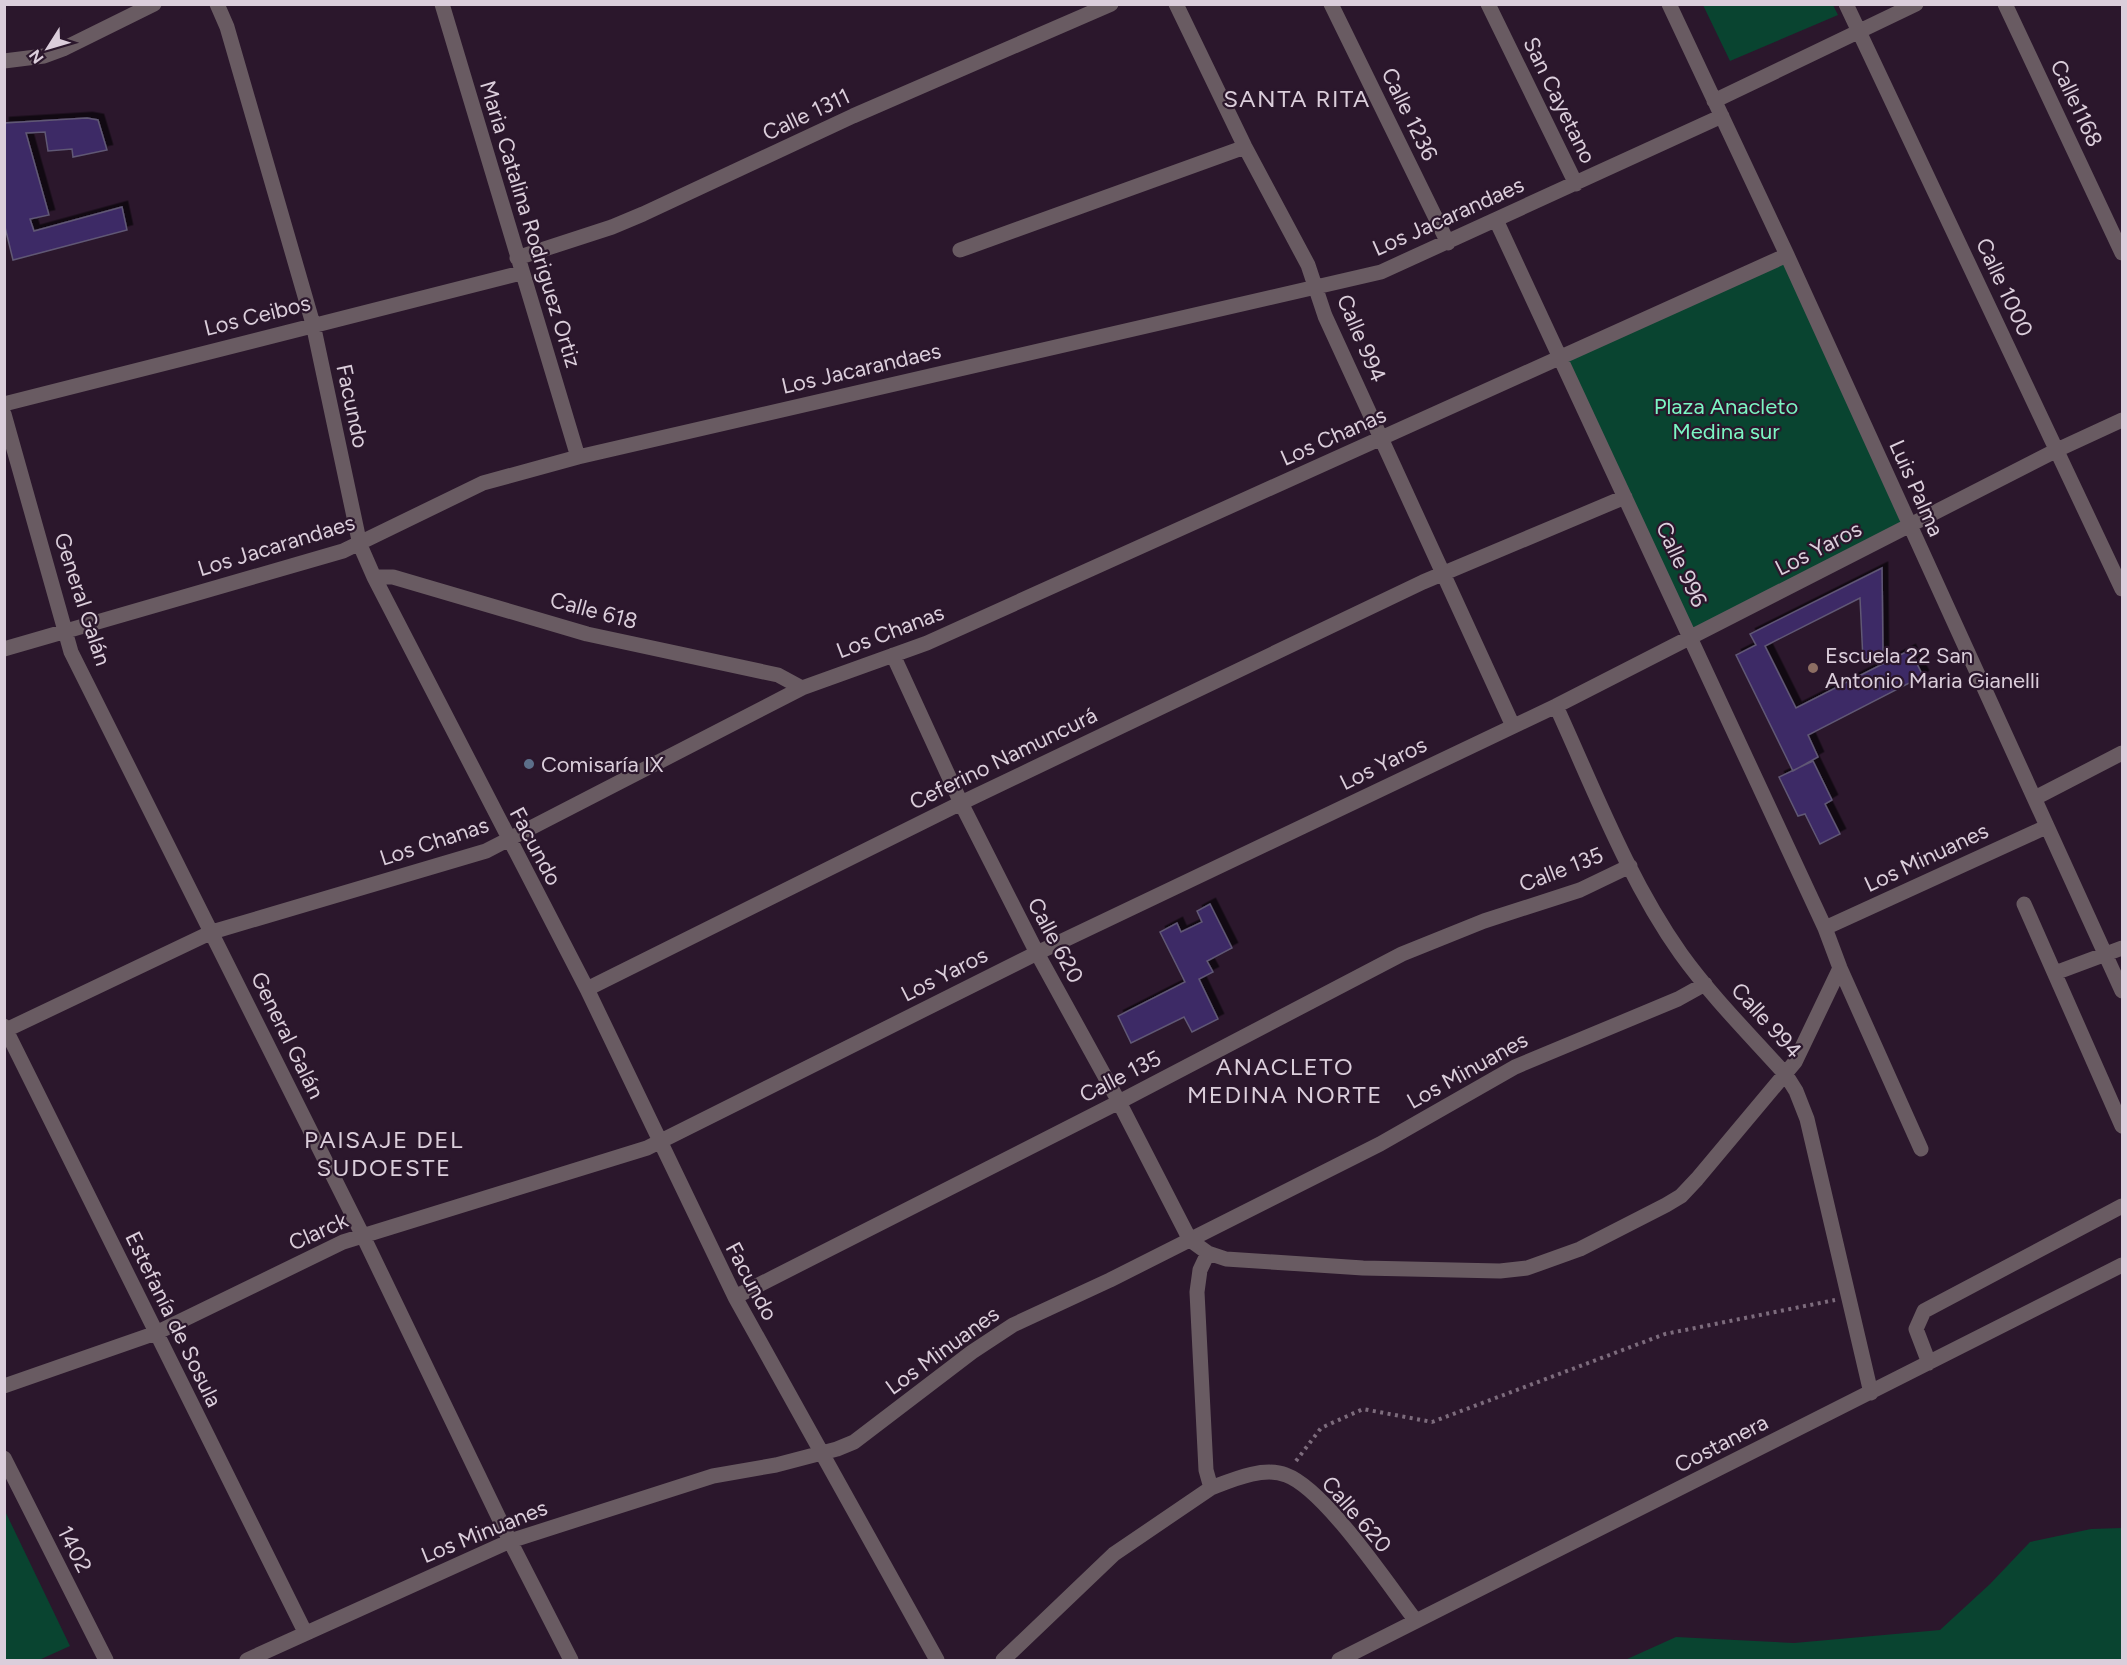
<svg xmlns="http://www.w3.org/2000/svg" width="2127" height="1665" font-family="Figtree,sans-serif">
<style>
.green{fill:#094430}
.building{fill:#3e2966;stroke:#605875;stroke-width:1.5;filter:url(#shadow)}
.lines{fill:none;stroke-linecap:round;stroke-linejoin:round}
.path{stroke:#7d6c7d;stroke-width:4;stroke-dasharray:3 4.5;stroke-linecap:butt}
.minor{stroke:#695b62;stroke-width:15}
.education-dot{fill:#8d6e63;stroke:#2b172c;stroke-width:2}
.service-dot{fill:#5c6f8a;stroke:#2b172c;stroke-width:2}
.labels{text-anchor:middle;stroke-width:4.5;stroke-linejoin:round;paint-order:stroke}
.street-label{font-size:22px;fill:#dbcedb;stroke:#2b172c}
.park-label{font-size:22px;fill:#7bf6c3;stroke:#2b172c}
.poi-label{font-size:22px;fill:#dbcedb;stroke:#2b172c;text-anchor:start}
.neighbourhood-label{font-size:24px;letter-spacing:1.5px;fill:#dbcedb;stroke:#2b172c}
</style>
<defs>
<filter id="shadow"><feDropShadow dx="5.5" dy="-5.5" stdDeviation="0" flood-color="#0009"/></filter>
</defs>
<rect width="100%" height="100%" fill="#2b172c"/>
<path class="green" d="M1703 5H1833L1838 15 1730 61Z
M1787 255 1909 526 1691 638 1561 357Z
M5 1511 70 1646 39 1660H5Z
M2122 1528V1660H1625L1676 1637 1794 1643 1940 1630 1990 1584 2030 1542 2091 1529Z"/>
<path class="building" d="M87 118 98 120 107 150 73 157 72 149 48 151 45 132 26 133 49 215 30 219 34 231 122 207 127 230 13 260 4 223V123Z
M1882 568 1883 654 1863 660 1860 598 1765 646 1796 708 1910 650 1923 676 1808 735 1818 757 1793 771 1736 655 1756 645 1750 634Z
M1813 761 1832 800 1825 804 1840 834 1820 844 1805 814 1798 816 1779 777Z
M1210 904 1232 948 1207 961 1213 972 1199 979 1218 1019 1192 1032 1184 1017 1131 1043 1118 1016 1185 982 1160 932 1177 923 1181 932 1202 922 1197 911Z"/>
<g class="lines">
<path class="path" d="M1296 1461 1321 1428 1363 1409 1432 1422 1665 1334 1835 1300"/>
<path class="minor" d="M217 4 227 27 313 324 360 545 374 577 587 989 735 1297 937 1660
M442 4 578 457
M1176 4 1245 147 1308 265 1325 316 1513 726
M1331 4 1448 243
M1488 4 1576 184
M1669 4 1787 255 2122 991
M1846 4 2122 589
M2005 4 2122 253
M4 61 44 56 63 49 154 4
M1714 101 1916 4
M1496 220 1825 928 1840 968 1921 1149
M960 250 1245 147
M517 258 612 227 643 214 853 116 1111 4
M4 404 521 273
M4 414 71 652 363 1236 510 1541 571 1660
M374 577H393L587 634 778 675 802 688
M4 649 343 551 483 483 578 457 1381 272 1722 116
M893 655 961 803 1037 953 1119 1102 1190 1240 1208 1253 1226 1259 1363 1268 1500 1271 1527 1268 1580 1249 1666 1205 1681 1196 1697 1179 1795 1062 1840 968
M1556 706C1594 789 1628 879 1681 954 1712 997 1751 1036 1786 1075L1796 1091 1807 1119 1871 1393
M2035 798 2122 753
M2024 904 2122 1126
M1825 928 2046 827
M2055 973 2122 948
M587 989 961 803 1423 582 1625 497
M4 1026 305 1632
M4 1031 212 932 486 851 802 688 927 643 1787 255
M735 1297 1119 1102 1402 954 1484 921 1580 890 1630 866
M1929 1363 1916 1329 1924 1311 2122 1206
M4 1386 156 1333 343 1242 647 1148 1037 953 1556 706 2057 450 2122 420
M4 1458 106 1660
M1211 1488C1232 1480 1263 1466 1286 1475 1325 1489 1389 1586 1416 1621
M247 1660 510 1541 713 1476 776 1465 837 1449 854 1442 972 1352 1013 1325 1110 1280 1380 1144 1515 1067 1678 999 1705 984
M1003 1660 1114 1554 1211 1488 1206 1470 1197 1292 1200 1270 1208 1253
M1339 1660 2122 1265"/>
</g>
<circle class="education-dot" cx="1813" cy="668" r="6"/>
<circle class="service-dot" cx="529" cy="764" r="6"/>
<g class="labels">
<g class="street-label">
<text transform="translate(1560 100) rotate(64)" y="8">San Cayetano</text>
<text transform="translate(2077 103) rotate(65)" y="8">Calle1168</text>
<text transform="translate(806 114) rotate(-25)" y="8">Calle 1311</text>
<text transform="translate(1410 114) rotate(64)" y="8">Calle 1236</text>
<text transform="translate(1448 216) rotate(-24)" y="8">Los Jacarandaes</text>
<text transform="translate(531 224) rotate(73)" y="8">Maria Catalina Rodriguez Ortiz</text>
<text transform="translate(2005 287) rotate(65)" y="8">Calle 1000</text>
<text transform="translate(257 315) rotate(-14)" y="8">Los Ceibos</text>
<text transform="translate(1362 338) rotate(67)" y="8">Calle 994</text>
<text transform="translate(861 368) rotate(-13)" y="8">Los Jacarandaes</text>
<text transform="translate(353 406) rotate(78)" y="8">Facundo</text>
<text transform="translate(1333 436) rotate(-24)" y="8">Los Chanas</text>
<text transform="translate(1917 488) rotate(66)" y="8">Luis Palma</text>
<text transform="translate(276 545) rotate(-17)" y="8">Los Jacarandaes</text>
<text transform="translate(1818 548) rotate(-27)" y="8">Los Yaros</text>
<text transform="translate(1682 564) rotate(65)" y="8">Calle 996</text>
<text transform="translate(83 599) rotate(72)" y="8">General Galán</text>
<text transform="translate(594 610) rotate(15)" y="8">Calle 618</text>
<text transform="translate(890 631) rotate(-21)" y="8">Los Chanas</text>
<text transform="translate(1003 758) rotate(-26)" y="8">Ceferino Namuncurá</text>
<text transform="translate(1383 763) rotate(-26)" y="8">Los Yaros</text>
<text transform="translate(434 841) rotate(-18)" y="8">Los Chanas</text>
<text transform="translate(536 846) rotate(62)" y="8">Facundo</text>
<text transform="translate(1926 857) rotate(-25)" y="8">Los Minuanes</text>
<text transform="translate(1561 869) rotate(-21)" y="8">Calle 135</text>
<text transform="translate(1056 940) rotate(62)" y="8">Calle 620</text>
<text transform="translate(944 974) rotate(-27)" y="8">Los Yaros</text>
<text transform="translate(1767 1020) rotate(48)" y="8">Calle 994</text>
<text transform="translate(288 1035) rotate(64)" y="8">General Galán</text>
<text transform="translate(1467 1070) rotate(-29)" y="8">Los Minuanes</text>
<text transform="translate(1120 1076) rotate(-27)" y="8">Calle 135</text>
<text transform="translate(318 1231) rotate(-24)" y="8">Clarck</text>
<text transform="translate(752 1281) rotate(62)" y="8">Facundo</text>
<text transform="translate(174 1319) rotate(64)" y="8">Estefanía de Sosula</text>
<text transform="translate(942 1350) rotate(-36)" y="8">Los Minuanes</text>
<text transform="translate(1721 1443) rotate(-27)" y="8">Costanera</text>
<text transform="translate(1357 1514) rotate(49)" y="8">Calle 620</text>
<text transform="translate(484 1531) rotate(-22)" y="8">Los Minuanes</text>
<text transform="translate(75 1549) rotate(63)" y="8">1402</text>
</g>
<g class="park-label">
<text x="1726" y="414">Plaza Anacleto<tspan x="1726" dy="25">Medina sur</tspan></text>
</g>
<g class="poi-label">
<text x="1825" y="663">Escuela 22 San<tspan x="1825" dy="25">Antonio Maria Gianelli</tspan></text>
<text x="541" y="772">Comisaría IX</text>
</g>
<g class="neighbourhood-label">
<text x="1297" y="107">SANTA RITA</text>
<text x="1285" y="1075">ANACLETO<tspan x="1285" dy="28">MEDINA NORTE</tspan></text>
<text x="384" y="1148">PAISAJE DEL<tspan x="384" dy="28">SUDOESTE</tspan></text>
</g>
</g>
<rect width="2127" height="1665" fill="none" stroke="#dbcedb" stroke-width="12"/>
<g transform="translate(48 48) rotate(233)" stroke="#2b172c" stroke-width="4.5" paint-order="stroke">
<path d="M0-4.5L10 22L0 15L-10 22Z" fill="#dbcedb"/>
<text y="-9" font-size="16" font-weight="bold" text-anchor="middle" fill="#dbcedb">N</text>
</g>
</svg>
